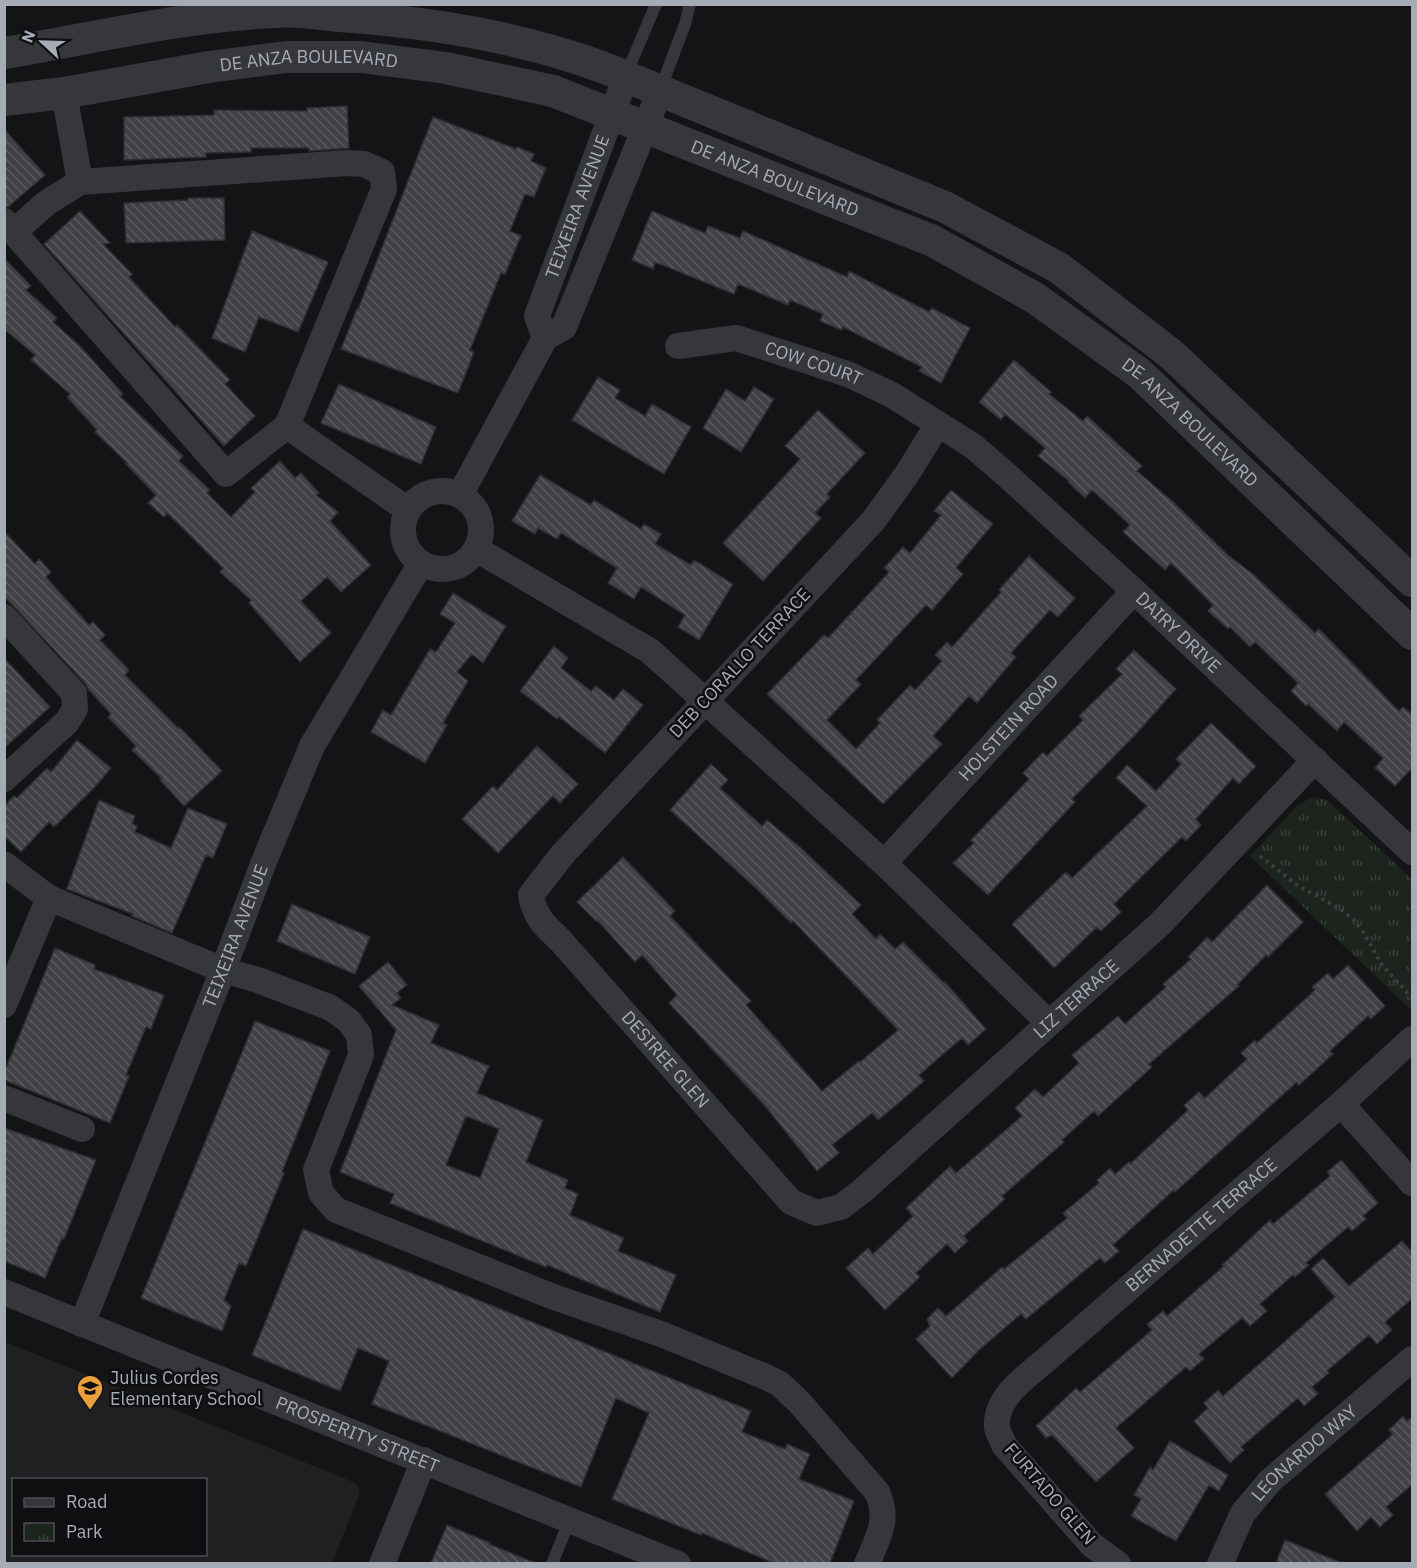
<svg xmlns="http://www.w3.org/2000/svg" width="1417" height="1568" font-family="'IBM Plex Sans',sans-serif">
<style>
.built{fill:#202023;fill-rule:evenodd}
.park{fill:url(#park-tufts)}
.building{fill:url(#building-back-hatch);stroke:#2e2f32;stroke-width:1.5;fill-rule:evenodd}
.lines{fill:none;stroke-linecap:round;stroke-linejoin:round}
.path{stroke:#3b3e42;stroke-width:4;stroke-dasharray:3 4.5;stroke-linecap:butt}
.service{stroke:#35373b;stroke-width:12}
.minor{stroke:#35373b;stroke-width:26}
.tertiary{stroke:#35373b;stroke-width:32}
.labels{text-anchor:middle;stroke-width:5;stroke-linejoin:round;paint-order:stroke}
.street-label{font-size:18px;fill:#a6acb6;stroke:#0f0f11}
.poi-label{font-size:18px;fill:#a6acb6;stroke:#0f0f11;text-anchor:start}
</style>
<defs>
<pattern id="park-tufts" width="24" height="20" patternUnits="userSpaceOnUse" patternTransform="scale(1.5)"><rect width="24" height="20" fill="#1c241d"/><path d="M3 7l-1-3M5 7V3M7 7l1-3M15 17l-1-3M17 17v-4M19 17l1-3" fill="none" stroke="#3a413c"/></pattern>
<pattern id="building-back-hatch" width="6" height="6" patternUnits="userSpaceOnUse" patternTransform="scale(1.5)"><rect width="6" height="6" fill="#404246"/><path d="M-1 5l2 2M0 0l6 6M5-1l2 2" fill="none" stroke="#595b5e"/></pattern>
</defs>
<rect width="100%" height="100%" fill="#141416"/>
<path class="built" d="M5 1342 356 1483 360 1493 332 1563H5ZM14 1480H206V1554H14Z"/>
<path class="park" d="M1312 797 1327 800 1412 879V1011L1250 856 1298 805Z"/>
<path class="building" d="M347 106 349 148 309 151V148H251V152L206 153V157L124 160V117L214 115V110L307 111V108Z
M433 117 516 149 517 147 534 154 531 161 546 168 534 197 525 194 510 231 521 236 505 274 501 273 470 350 474 352 458 393 341 349 357 309H358Z
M4 129 45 175 8 207 4 206Z
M188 198H224L225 240 126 243 124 203 188 200Z
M80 211 110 243 103 244 132 274 129 277 175 327 177 325 230 380 225 384 255 416 224 446 44 244Z
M652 211 705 233 708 226 740 238 743 231 847 277 849 271 929 312 932 308 970 328 941 383 919 371 922 367 843 327 842 330 820 321 823 314 790 300 788 305 738 284 734 294 655 262 653 269 632 260Z
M252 231 328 262 298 332 259 317 245 352 212 338Z
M4 258 31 286 26 290 57 318 53 322 81 347 123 394 120 396 183 456 179 461 210 490 207 493 231 517 255 492 251 488 280 461 295 478 301 473 319 493 316 495 338 512 330 521 371 565 341 592 327 577 301 601 331 633 300 662 249 603 251 600 220 572 223 568 167 513 164 517 148 503 156 495 126 464 127 463 95 432 97 430 67 397 70 394 31 360 35 355 4 329Z
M1014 360 1051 392 1049 394 1083 421 1087 416 1142 466 1137 471 1172 501 1229 556 1254 575 1315 633 1319 629 1399 711 1403 707 1413 715V767L1395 786 1375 768 1383 758 1344 722 1337 731 1308 704 1306 706 1291 691 1298 683 1255 642 1250 647 1230 627 1228 629 1208 611 1213 605 1171 563 1165 570 1123 532 1130 525 1092 490 1085 498 1068 482 1069 481 1038 456 1045 448 1005 414 1001 420 979 402Z
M598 377 620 390 615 398 645 416 652 404 691 427 664 474 572 420Z
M339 384 436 427 421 464 321 423Z
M754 387 774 399 741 452 703 428 726 389 745 401Z
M818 410 865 453 827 494 830 497 815 513 821 518 763 581 723 543 800 459 785 446Z
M540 475 591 505 594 500 641 529 644 524 661 534 655 544 691 565 694 560 733 584 699 640 678 627 685 615 641 587 634 599 608 583 617 568 561 533 557 539 538 528 535 534 512 521Z
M951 490 993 524 956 568 963 574 932 610 926 605 885 649 856 680 861 684 827 720 856 749 880 723 877 720 910 685 915 690 942 661 935 655 947 642 952 647 1001 592 999 590 1029 556 1075 598 1058 617 1050 610 1011 653 1016 657 977 703 969 696 933 736 942 744 883 804 767 694 824 635 828 638 889 572 884 568 903 547 910 553 941 515 934 511Z
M4 531 35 564 39 559 51 572 46 577 89 625 93 622 105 635 100 640 129 670 125 675 178 728 179 727 188 736 222 771 184 806 160 780 162 779 132 750 136 746 108 717 111 714 88 689 85 683 4 596Z
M453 593 506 626 483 663 472 654 457 672 468 681 443 723 447 725 425 763 371 732 383 710 391 715 430 649 436 652 455 623 440 614Z
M554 646 568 658 561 668 591 691 596 686 614 700 623 689 643 705 605 753 559 717 557 719 520 691Z
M1134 650 1176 689 1135 735 1072 799 1075 802 988 895 953 863 974 843 971 840 1029 779 1023 773 1043 752 1047 756 1083 720 1079 716 1122 674 1116 669Z
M4 658 50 707 4 748Z
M1211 723 1256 766 1239 784 1233 778 1196 819 1201 825 1186 841 1182 837 1114 904 1121 912 1101 931 1097 927 1054 968 1012 924 1066 872 1072 878 1147 806 1116 778 1127 765 1156 791 1181 764 1176 759Z
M77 740 111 768 95 787 54 827 49 822 21 852 4 836V806L14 796 17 798 47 768 51 772Z
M537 746 578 784 560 803 553 796 498 853 462 819 493 786 497 790Z
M711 764 728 780 720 788 762 826 767 820 801 848 861 905 852 914 876 939 880 934 895 949 903 942 944 983 945 982 986 1029 968 1045 962 1038 919 1075 924 1081 895 1106 878 1120 872 1113 832 1145 839 1153 817 1171 766 1107 669 1003 677 995 642 955 635 962 597 920 596 921 577 902 623 857 675 911 670 916 751 1001 746 1005 822 1091 859 1061 860 1062 898 1030 793 921 791 923 758 890 670 810Z
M99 800 135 816 132 824 137 826 135 832 171 848 188 808 227 824 213 858 206 855 172 933 132 916 133 914 67 889Z
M1267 885 1303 922 1268 957 1266 955 1237 985 1239 986 1149 1064 1152 1067 1098 1116 1094 1111 1062 1140 1064 1142 1002 1196 1005 1199 964 1236 968 1241 955 1253 947 1244 916 1273 920 1277 885 1310 846 1268 868 1248 873 1254 913 1216 906 1208 950 1166 956 1173 1022 1116 1015 1108 1035 1089 1043 1097 1079 1063 1072 1055 1091 1039 1118 1016 1125 1024 1166 987 1163 984 1191 959 1188 957 1207 937 1212 942Z
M292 904 370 937 355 974 277 941Z
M55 948 95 965 94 969 164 995 151 1029 146 1027 126 1075 129 1076 110 1123 4 1080V1073Z
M388 962 407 985 397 993 401 998 392 1005 439 1025 431 1043 489 1066 477 1093 543 1120 526 1162 568 1180 565 1188 578 1194 570 1215 624 1238 618 1251 676 1275 660 1312 547 1265 546 1267 390 1203 394 1194 340 1172 396 1030 359 986ZM466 1116 499 1129 480 1178 446 1165Z
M1348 965 1385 1006 1371 1019 1368 1016 1330 1051 1333 1054 1299 1085 1297 1082 1175 1192 1174 1190 1113 1245 1119 1251 1105 1263 1100 1258 1026 1319 1021 1314 978 1351 952 1378 916 1339 930 1326 927 1319 938 1308 946 1316 1002 1267 1004 1269 1067 1218 1063 1213 1099 1183 1097 1180 1110 1168 1115 1174 1129 1162 1130 1164 1188 1110 1184 1105 1199 1092 1205 1098 1247 1059 1241 1053 1255 1040 1257 1043 1315 990 1312 987 1328 973 1333 979Z
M255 1021 330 1051 282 1172 284 1173 246 1266 239 1263 224 1300 231 1306 222 1331 141 1298Z
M4 1128 96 1160 64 1239 62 1238 45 1278 4 1261Z
M1341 1160 1378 1203 1363 1216 1366 1219 1352 1231 1348 1227 1306 1263 1309 1265 1295 1277 1293 1275 1260 1304 1267 1311 1250 1326 1242 1318 1199 1354 1204 1359 1190 1371 1186 1367 1116 1428 1134 1448 1096 1482 1052 1435 1046 1438 1036 1426 1076 1388 1080 1392 1152 1330 1147 1324 1163 1311 1167 1316 1224 1266 1222 1265 1270 1220 1273 1224 1330 1176 1327 1172Z
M303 1229 751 1411 742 1432 785 1449 787 1444 810 1454 799 1479 854 1501 830 1563H774L702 1533 701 1535 612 1499 649 1413 616 1398 581 1487 372 1404 389 1361 358 1348 340 1391 252 1355Z
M1402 1241 1413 1253V1298L1385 1322 1392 1330 1377 1344 1369 1335 1327 1371 1329 1373 1312 1387 1318 1394 1304 1406 1298 1398 1241 1447 1244 1450 1230 1463 1194 1421 1208 1408 1204 1403 1218 1390 1223 1396 1335 1297 1311 1269 1323 1258 1349 1286Z
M1403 1416 1407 1421 1413 1417V1484L1386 1507 1393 1515 1380 1527 1371 1517 1357 1531 1325 1494 1393 1434 1389 1430Z
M1170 1441 1228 1475 1219 1491 1209 1485 1176 1541 1131 1516 1141 1499 1134 1495 1150 1467 1153 1470Z
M447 1525 490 1543 489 1544 535 1563H431Z
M1285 1540 1342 1563H1276Z"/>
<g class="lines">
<path class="path" d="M1260 856 1297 885 1339 908 1353 919 1364 933 1382 965 1412 998"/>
<path class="service" d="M626 75 656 4
M660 90 685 24 690 4
M552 1564 570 1519"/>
<g class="minor">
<path d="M64 93 80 182"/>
<path d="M4 221 226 474 287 426 408 510"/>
<path d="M14 232 45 204 80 182 347 163 364 164 382 172 384 189 287 426"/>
<path id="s1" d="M545 338 537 316 626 76"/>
<path id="s2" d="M678 346 736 338 805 360 850 375 892 395 973 446 1011 479 1134 591 1412 852"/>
<path id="s3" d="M938 424 907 474 873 521 562 855 531 895C534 916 545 926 560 940L791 1202 817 1213 841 1207 862 1191 1160 924 1315 760"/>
<circle cx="442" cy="530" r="39"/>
<path d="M460 495 545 338 564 327 660 91"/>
<path d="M476 549 650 651 884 863 1049 1023"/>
<path d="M4 617 74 693 75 709 67 722 4 779"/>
<path id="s4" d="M884 863 1134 591"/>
<path d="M4 864 49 898 223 970 258 980 331 1008 349 1021 359 1035 361 1055 316 1170 321 1193 336 1210 551 1296 661 1334 766 1377 780 1384 799 1402 877 1492C890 1520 878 1537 867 1564"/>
<path d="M4 1005 49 898"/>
<path d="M4 1098 82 1129"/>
<path d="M1341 1104 1412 1183"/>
<path id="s5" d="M4 1292 678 1564"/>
<path id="s6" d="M82 1324 223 970 265 859 312 746 421 563"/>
<path d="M382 1564 424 1460"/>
<path id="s7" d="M1118 1564 1092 1545 1004 1445C1002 1439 998 1433 997 1427 994 1397 1029 1375 1048 1358L1341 1104 1412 1039"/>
<path id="s8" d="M1220 1564 1243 1513 1270 1481 1412 1359"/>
</g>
<g class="tertiary">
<path d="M4 53C94 38 184 16 275 12 296 10 318 14 339 16 428 22 518 36 602 67L945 207 1059 268 1171 354 1412 581"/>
<path id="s9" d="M4 100 64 93 209 67 286 57H361L446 68 553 91 933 241 1035 298 1139 373 1412 634"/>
</g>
</g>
<defs>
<g id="school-pin" transform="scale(1.35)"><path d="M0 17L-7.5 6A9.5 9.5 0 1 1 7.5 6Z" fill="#eb9f37" stroke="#0f0f11"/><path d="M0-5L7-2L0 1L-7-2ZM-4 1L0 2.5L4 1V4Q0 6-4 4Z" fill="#111"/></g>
</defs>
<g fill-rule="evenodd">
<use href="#school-pin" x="90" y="1388"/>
</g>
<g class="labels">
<g class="street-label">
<text dy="6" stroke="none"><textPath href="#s9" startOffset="308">DE ANZA BOULEVARD</textPath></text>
<text dy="6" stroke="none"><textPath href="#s9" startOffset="794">DE ANZA BOULEVARD</textPath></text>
<text dy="6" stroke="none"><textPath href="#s1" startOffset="140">TEIXEIRA AVENUE</textPath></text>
<text dy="6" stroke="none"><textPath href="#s2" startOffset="140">COW COURT</textPath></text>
<text dy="6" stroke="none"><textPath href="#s9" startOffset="1280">DE ANZA BOULEVARD</textPath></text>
<text dy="6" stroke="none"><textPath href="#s2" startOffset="598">DAIRY DRIVE</textPath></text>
<text transform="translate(740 663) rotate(-47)" y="6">DEB CORALLO TERRACE</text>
<text dy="6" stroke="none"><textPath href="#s4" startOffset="184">HOLSTEIN ROAD</textPath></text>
<text dy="6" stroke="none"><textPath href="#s6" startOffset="417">TEIXEIRA AVENUE</textPath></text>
<text dy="6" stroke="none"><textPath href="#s3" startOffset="1395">LIZ TERRACE</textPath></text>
<text dy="6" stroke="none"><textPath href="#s3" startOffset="838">DESIREE GLEN</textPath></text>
<text dy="6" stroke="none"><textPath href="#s7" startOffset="477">BERNADETTE TERRACE</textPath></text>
<text dy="6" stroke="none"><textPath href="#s5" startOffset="381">PROSPERITY STREET</textPath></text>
<text dy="6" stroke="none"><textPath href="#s8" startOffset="142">LEONARDO WAY</textPath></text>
<text transform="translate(1050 1494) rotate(49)" y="6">FURTADO GLEN</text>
</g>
<g class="poi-label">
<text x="110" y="1384">Julius Cordes<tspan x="110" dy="21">Elementary School</tspan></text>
</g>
</g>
<rect width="1417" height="1568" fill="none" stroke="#a6acb6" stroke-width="12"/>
<rect x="12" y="1478" width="195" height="78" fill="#0f0f11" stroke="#4b4e53" stroke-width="1.5"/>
<rect x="24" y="1498" width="30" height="9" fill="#35373b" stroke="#4b4e53" stroke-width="1.5"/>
<text x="66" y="1508" font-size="18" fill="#a6acb6">Road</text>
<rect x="24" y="1523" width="30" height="18" fill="url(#park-tufts)" stroke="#4b4e53" stroke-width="1.5"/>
<text x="66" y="1538" font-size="18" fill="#a6acb6">Park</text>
<g transform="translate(42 42) rotate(292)" stroke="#0f0f11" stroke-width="4.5" paint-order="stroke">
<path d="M0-4.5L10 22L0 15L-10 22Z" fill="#a6acb6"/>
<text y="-9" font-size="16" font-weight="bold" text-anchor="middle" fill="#a6acb6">N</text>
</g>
</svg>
